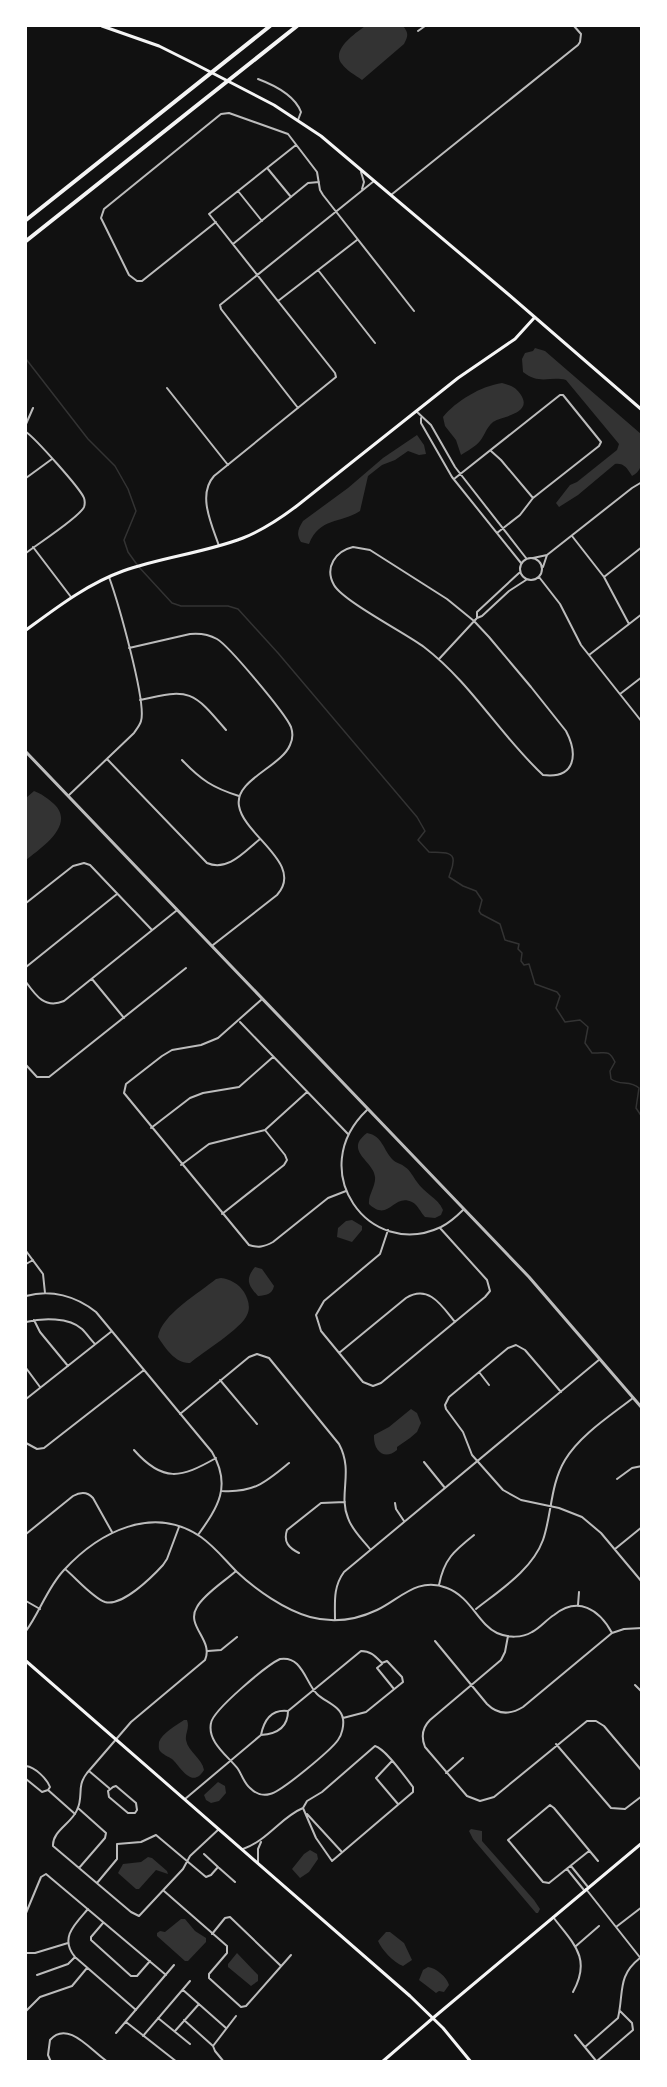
<svg xmlns="http://www.w3.org/2000/svg" width="667" height="2087" font-family="'Space Grotesk',sans-serif">
<style>
.water{fill:#333}
.lines{fill:none;stroke-linecap:round;stroke-linejoin:round}
.stream{stroke:#333;stroke-width:1.5}
.minor{stroke:#bcbcbc;stroke-width:2}
.tertiary{stroke:#bcbcbc;stroke-width:3}
.secondary{stroke:#f5f5f5;stroke-width:3}
.primary{stroke:#f5f5f5;stroke-width:3}
.motorway{stroke:#f5f5f5;stroke-width:4}
</style>
<rect width="100%" height="100%" fill="#111"/>
<path class="water" d="M365 26H403C409 33 408 36 404 44L362 80C355 75 346 70 342 64 330 50 356 33 365 26Z
M535 348 545 351 641 434C642 448 647 469 632 476 627 468 624 463 615 464L578 495 559 507 556 503 570 485 577 482 617 450 619 444 566 380C550 376 539 385 523 372L522 359 525 353 533 351Z
M502 383C510 385 516 387 521 395 533 414 502 416 493 422 486 428 485 435 480 441 475 447 467 451 461 455L456 440 445 426 443 417C456 401 481 386 502 383Z
M417 435 424 445 426 454 419 455 408 451 395 460 382 465 368 476 360 511C340 524 320 517 309 544L301 542C296 534 298 529 303 521L348 488 383 458Z
M34 791C42 794 47 798 54 804 76 825 41 848 26 860V798Z
M367 1133C383 1136 383 1150 393 1160 396 1163 402 1164 405 1167 411 1171 413 1177 417 1182 424 1193 438 1198 443 1210L441 1215 435 1218 425 1217C421 1213 418 1205 412 1202 393 1193 389 1223 369 1204 368 1195 376 1186 375 1177 374 1161 343 1151 367 1133Z
M352 1220 362 1226V1230L352 1242 337 1237 338 1228 346 1221Z
M255 1267 262 1269 274 1286C272 1295 266 1295 258 1296 248 1285 245 1279 255 1267Z
M221 1278C230 1279 239 1284 244 1292 248 1299 251 1307 247 1315 242 1328 202 1353 190 1363 176 1364 165 1348 158 1337 161 1315 199 1293 216 1279Z
M411 1409 417 1413 421 1423 417 1432 410 1438 397 1447V1450C384 1461 373 1450 374 1435L389 1427Z
M184 1720H187C190 1728 185 1733 186 1740 188 1752 202 1758 204 1770 192 1790 180 1766 172 1759 169 1757 162 1754 160 1751 158 1748 159 1744 159 1742 162 1733 177 1725 184 1720Z
M218 1782 225 1786 226 1793 219 1801 211 1803 206 1800 204 1795Z
M471 1829 482 1831V1841L534 1900 540 1909 538 1913H536L473 1839 469 1831Z
M310 1850 317 1854 318 1859 309 1872 300 1878 292 1869 304 1854Z
M148 1857 152 1858 167 1871 168 1874 156 1870 139 1889H136L118 1873 123 1864 141 1862Z
M181 1919H185L195 1931 206 1938V1942L188 1961H185L157 1936V1933L160 1931 165 1932Z
M386 1932H390L404 1943 412 1960 403 1966C393 1962 382 1950 378 1941Z
M237 1953 258 1975V1981L251 1986 228 1967V1964Z
M428 1967C436 1968 447 1977 449 1985L444 1992 439 1991 436 1993 419 1980 423 1970Z"/>
<g class="lines">
<path class="stream" d="M26 359 88 439 115 466 128 489 136 511 124 540 128 552 138 566 172 603 181 606H228L238 609 278 653 417 817 425 831 418 840 429 852C438 853 455 850 453 862 453 868 450 872 449 877L463 886 476 891 482 900 479 911 481 914 500 924 505 940 519 944 518 949 522 953 521 961 524 965 529 964 535 984 557 992 560 996 556 1008 565 1022 580 1020 588 1027 585 1043 592 1053C605 1054 608 1048 615 1062L610 1071 611 1079C620 1086 630 1080 639 1088L636 1108 642 1117"/>
<path class="minor" d="M418 31 425 26
M258 79C274 85 295 96 301 112L298 120
M268 169 291 197
M361 172 364 182 362 189
M238 191 262 221
M391 195 578 45 580 42 581 34 574 26
M216 222 142 281H137L129 275 101 218 104 209 221 114 229 113 288 134 317 172 320 190 323 195 414 311
M233 244 308 183 319 182
M318 270 375 343
M278 301 357 240
M167 388 228 465
M298 408 221 309 220 305 374 181
M416 411 431 425 455 467 526 558
M421 418V423L452 477 521 563
M26 424 33 408
M26 432C35 438 80 488 84 498 85 501 85 504 84 507 80 517 36 545 26 553
M491 451 501 460 533 498
M26 478 52 459
M454 479 560 395H563L601 442 599 446 533 498 520 515 497 533
M572 536 604 577 629 624
M219 546C212 525 197 495 214 476L336 377 335 373 209 214 296 145
M33 547 71 597
M353 547 370 550 447 599 474 621 489 637 531 687 566 731C578 754 576 779 543 775 500 735 471 683 424 647 405 633 343 601 334 585 324 567 336 551 353 547Z
M520 569a11 11 0 1 1 22 0a11 11 0 1 1-22 0Z
M533 558 547 555 632 488 642 482
M543 567 547 555
M539 577 560 604 581 645 642 722
M604 577 642 547
M477 618V612L519 573
M129 648 190 634C200 633 208 634 217 639 229 646 285 713 291 727 293 733 293 739 290 745 281 767 234 780 239 806 244 836 305 864 277 895L213 945
M589 655 642 614
M439 659 477 618 482 616 509 591 526 580
M620 694 642 677
M140 700C190 688 193 691 226 730
M107 759 207 863C228 872 245 851 260 839
M182 760C201 780 213 788 239 796
M68 796 134 733C136 730 140 725 141 721 147 702 117 599 109 577
M26 903 73 866 84 863 90 865 152 930
M26 967 117 894
M92 979 124 1018
M26 982C36 996 45 1009 64 1001L176 911
M261 1000 218 1038 201 1045 172 1050 162 1056 126 1084 124 1093 249 1245C258 1248 264 1247 273 1242L328 1198 346 1191
M240 1022 348 1134
M26 1065 37 1077H49L186 968
M367 1110C304 1170 369 1261 441 1227 449 1223 457 1216 463 1210
M151 1128 190 1098 203 1093 239 1087 273 1057
M265 1130 285 1155 287 1160
M181 1165 209 1144 265 1130 307 1092
M222 1214 284 1165 287 1160
M388 1230 380 1254 324 1301 316 1315 321 1331 363 1382 373 1386 381 1383 485 1297 490 1291 487 1280 440 1228
M26 1251 43 1274 45 1293
M26 1264 33 1260
M26 1296C51 1289 76 1296 96 1312L212 1452C232 1486 218 1507 198 1535
M34 1320 40 1332 68 1366
M26 1322C42 1318 69 1317 82 1329 87 1334 91 1340 95 1344
M339 1353 406 1298C429 1284 442 1306 455 1322
M26 1368 40 1387
M479 1372 489 1385
M220 1380 257 1424
M561 1392 525 1350 516 1345 508 1348 449 1397 445 1405 446 1409 463 1432 472 1455 503 1490 521 1500 559 1508 582 1517 601 1533 642 1582
M26 1399 112 1331
M180 1414 249 1357 257 1354 269 1358 339 1444C354 1472 338 1494 348 1518 352 1530 362 1539 370 1549
M26 1443 37 1449 44 1448 144 1370
M134 1450C163 1483 181 1478 216 1458
M424 1462 445 1488
M617 1479 632 1468 642 1466
M222 1491C254 1493 266 1482 289 1463
M395 1503 396 1509 404 1521
M26 1534 73 1496C80 1492 87 1491 93 1498L112 1532
M615 1549 642 1527
M299 1553C289 1548 283 1542 287 1530L321 1503 345 1502
M65 1569C75 1577 93 1598 105 1602 122 1607 152 1577 163 1565L167 1559 179 1527
M439 1585C444 1559 454 1551 474 1535
M26 1601 40 1609
M578 1605 579 1592
M476 1609C500 1590 532 1570 543 1540 552 1514 550 1485 565 1460 580 1435 610 1416 633 1398
M335 1620C335 1602 333 1587 344 1572L600 1359
M26 1631C40 1612 47 1588 64 1570 99 1532 153 1504 201 1537 215 1547 225 1560 237 1572 256 1590 285 1610 310 1617 332 1623 356 1620 377 1610 400 1599 418 1576 447 1588 471 1597 478 1624 497 1633 508 1638 522 1638 532 1632 540 1628 546 1620 554 1615 578 1596 599 1609 612 1633
M508 1636 505 1652 501 1660 430 1720C422 1728 421 1737 425 1747L467 1796 480 1801 494 1797 587 1721H596L604 1726 642 1771
M435 1641 487 1704C498 1715 510 1715 523 1707L612 1633 624 1629 642 1628
M208 1651 221 1650 237 1637
M280 1659C287 1658 292 1659 297 1664 306 1673 309 1686 317 1694 325 1702 341 1706 343 1719 344 1725 342 1735 338 1740 331 1750 281 1792 270 1794 263 1796 256 1794 250 1788 244 1783 242 1775 238 1769 228 1756 207 1742 211 1723 213 1710 267 1665 280 1659Z
M382 1664 377 1668 394 1689
M635 1685 642 1692
M261 1735C264 1720 272 1709 288 1711L361 1651C371 1651 375 1656 382 1663L387 1661 402 1677 403 1682 366 1712 343 1718
M556 1744 611 1808 625 1809 642 1796
M375 1746C386 1749 405 1777 413 1787V1792L332 1861 316 1838 303 1808 307 1801 322 1792Z
M392 1761 376 1778 398 1804
M26 1766C35 1767 47 1779 50 1787L48 1790
M89 1771 109 1788
M446 1773 463 1758
M26 1779 42 1792 48 1790 75 1814
M116 1786 136 1803 137 1810 135 1813H128L109 1797 108 1791 113 1787Z
M185 1799 261 1735C276 1734 288 1728 288 1711
M78 1808 106 1833 105 1838 79 1868
M307 1814 341 1851
M219 1829 190 1856 183 1869 139 1916 131 1912 53 1846C52 1831 72 1823 77 1810 84 1796 76 1787 87 1773L131 1722 205 1660C214 1640 185 1626 197 1607 204 1594 225 1581 236 1571
M243 1849C268 1840 281 1817 303 1808
M589 1851 549 1883 543 1882 508 1840 550 1805 554 1808 598 1861
M258 1863V1849L261 1842
M571 1866 588 1887
M218 1867 235 1882
M567 1869 584 1890
M97 1883 117 1859V1844L141 1842 156 1835 206 1877 211 1875 218 1867 204 1854
M586 1889 642 1960
M164 1891 227 1946V1953L209 1974V1978L241 2007 246 2006 291 1955
M88 1909C75 1924 59 1938 75 1957L136 2010
M26 1913 41 1877 46 1874 166 1975
M553 1917C573 1943 592 1958 573 1992
M103 1923 91 1937V1940L131 1976H137L150 1961
M616 1927 642 1907
M212 1934 225 1918 230 1917 281 1966
M576 1946 599 1926
M26 1953H35L68 1943
M37 1975 68 1964 75 1957
M183 1990 226 2028
M26 2011 40 1997 72 1986 87 1968
M158 2018 190 2044
M184 2020 213 2046 215 2051 224 2062
M126 2022 177 2062
M175 2031 199 2004
M116 2033 174 1965
M575 2035 597 2062
M143 2036 190 1981
M213 2046 236 2016
M585 2047 618 2018C624 1992 617 1976 640 1958
M597 2061 633 2030 632 2023 620 2011
M51 2062 48 2055 50 2040C68 2019 92 2052 108 2062"/>
<path class="tertiary" d="M26 752 529 1277 642 1408"/>
<path class="secondary" d="M102 26 159 46 195 64 274 105 321 136 508 294 642 410
M26 630C56 608 87 584 123 571 162 557 204 553 243 538 263 530 281 518 298 505L458 378 515 339 535 317
M433 2018 642 1843"/>
<path class="primary" d="M26 1661 410 1996 443 2028 471 2062
M382 2062 433 2018"/>
<path class="motorway" d="M26 220 270 26
M26 241 297 26"/>
</g>
<rect width="667" height="2087" fill="none" stroke="#ffffff" stroke-width="54"/>
</svg>
